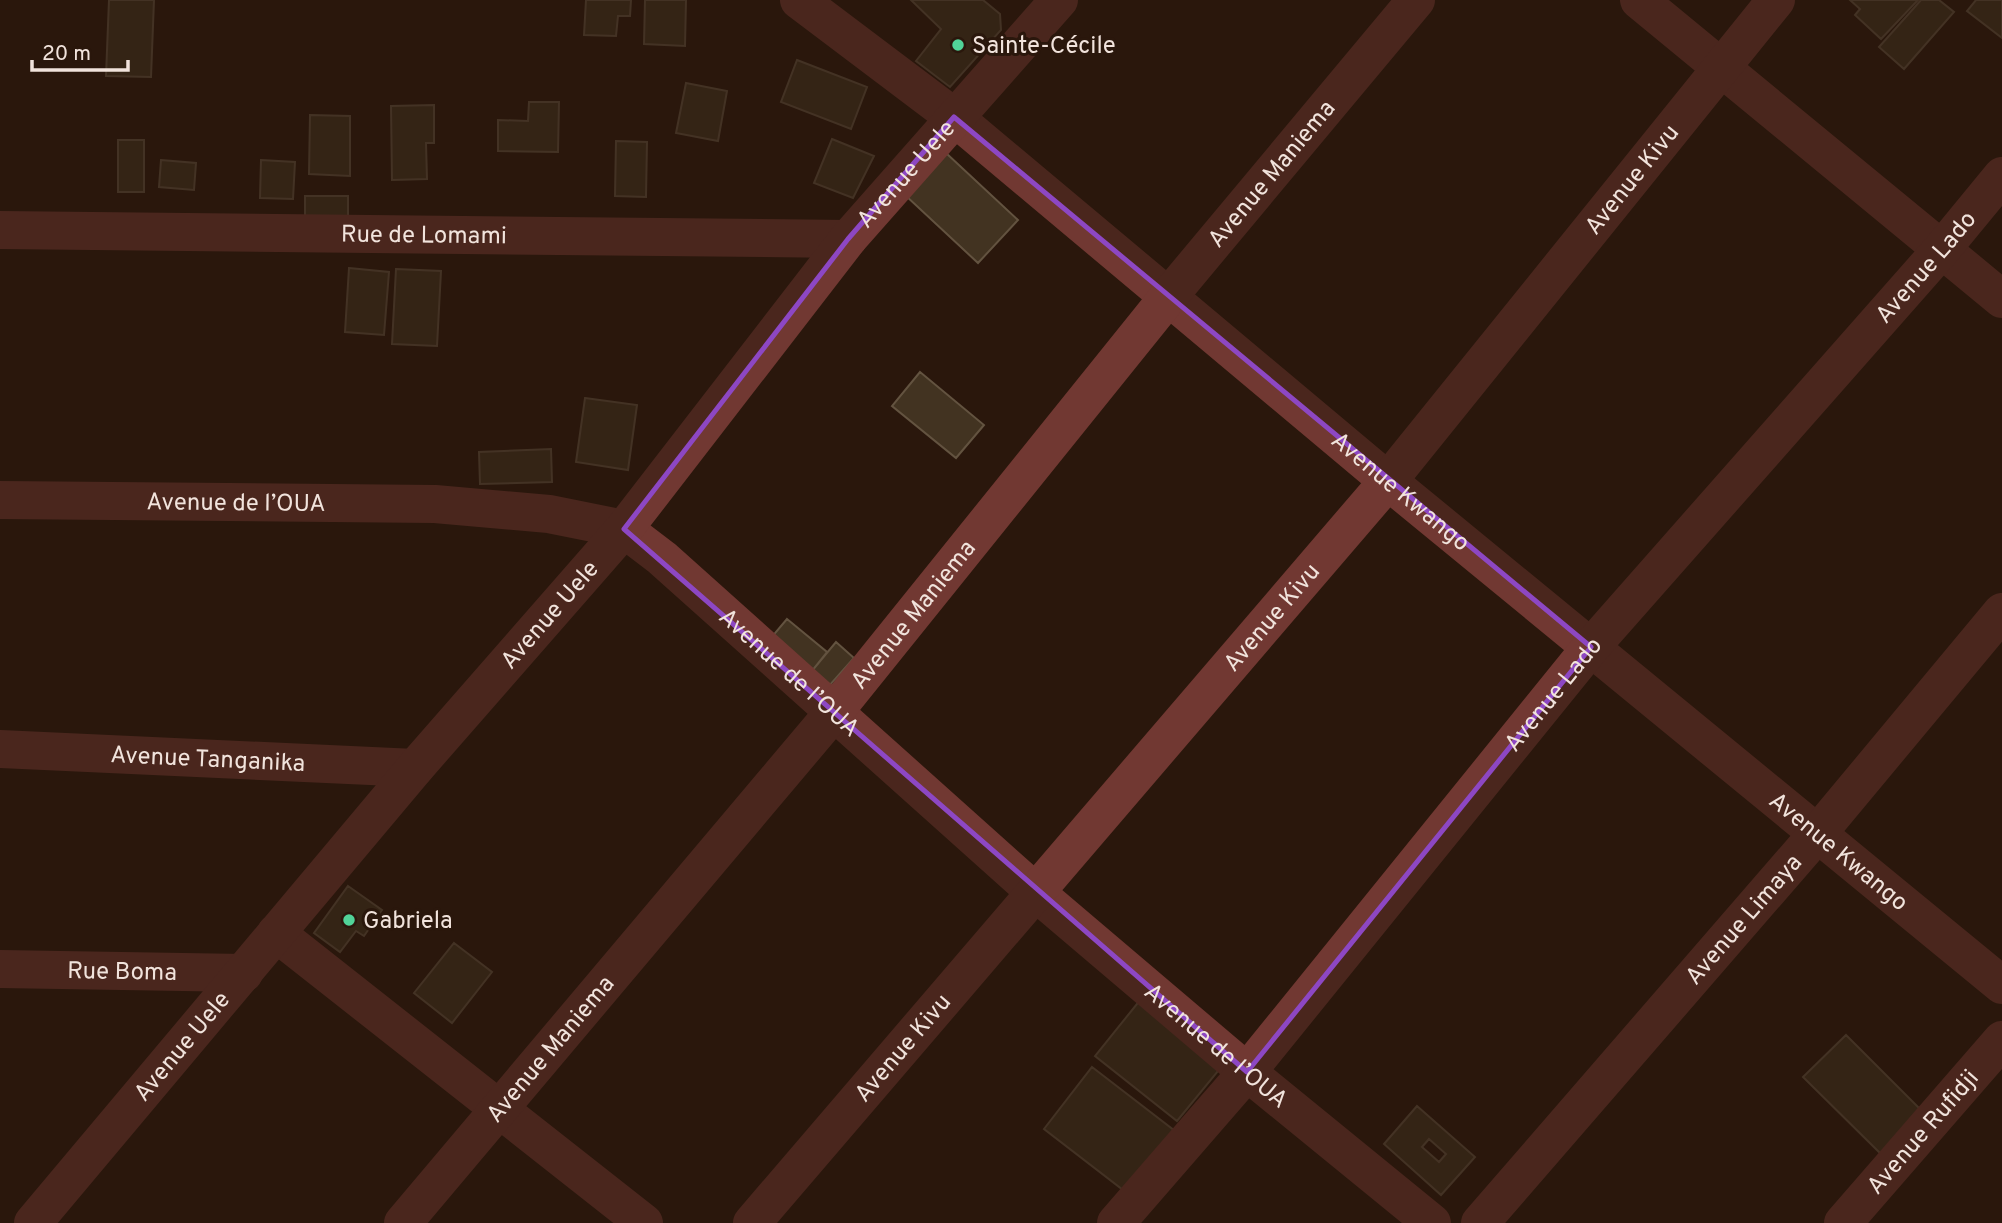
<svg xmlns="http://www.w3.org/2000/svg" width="2002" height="1223" font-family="Overpass,sans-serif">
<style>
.building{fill:#423321;stroke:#635340;stroke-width:2;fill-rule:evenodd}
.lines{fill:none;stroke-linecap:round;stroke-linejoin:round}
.minor{stroke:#713832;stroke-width:38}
.marked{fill:none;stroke:#8d47c3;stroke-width:5;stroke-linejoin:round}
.poi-dot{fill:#51d398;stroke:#2a170c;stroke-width:2.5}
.labels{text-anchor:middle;stroke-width:6;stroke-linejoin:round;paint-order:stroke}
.poi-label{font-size:24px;fill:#f1e3dc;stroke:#2a170c;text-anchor:start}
.street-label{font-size:24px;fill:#f1e3dc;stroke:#2a170c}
</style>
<rect width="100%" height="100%" fill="#2a170c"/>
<path class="building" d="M109 0H154L151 77 106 76Z
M586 0H631L630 16H618L616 36 584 35Z
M645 0H686L685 46 644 44Z
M911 0H983L1000 14 1001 30 950 87 916 61 941 29Z
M1850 0H1918L1881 39 1855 15 1860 9Z
M1921 0H1939L1954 12 1904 69 1879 47Z
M1976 0H2002V38L1967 11Z
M797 60 867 87 851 129 781 102Z
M686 83 727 91 718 141 676 133Z
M529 102H559L558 152 498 151V120L528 121Z
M434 105V143H426L427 179 392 180 391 106Z
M310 115 350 116V176L309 174Z
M832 139 874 156 853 198 814 183Z
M118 140H144V192H118Z
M616 141 647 142 646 197 615 196Z
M946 153 1018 220 978 263 905 195Z
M161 160 196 163 194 190 159 187Z
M261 160 295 162 293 199 260 198Z
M305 196H348V216L305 217Z
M349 268 389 272 384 335 345 332Z
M396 269 441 271 437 346 392 344Z
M920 372 984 425 956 458 892 406Z
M585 398 637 405 628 470 576 462Z
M551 449 552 482 480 484 479 452Z
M787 619 827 652 811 672 770 639Z
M836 642 854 658 829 686 811 672Z
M348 886 382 910 364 936 356 931 340 952 314 933Z
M454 943 492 972 452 1023 414 993Z
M1141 999 1223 1065 1177 1121 1095 1056Z
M1846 1035 1923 1112 1881 1154 1803 1077Z
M1092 1067 1175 1131 1127 1193 1044 1129Z
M1417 1106 1475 1157 1441 1195 1384 1144ZM1429 1139 1446 1154 1439 1162 1422 1147Z"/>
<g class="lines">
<g class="minor">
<path id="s1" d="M799 0 954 117 1388 481 2002 985"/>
<path d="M1639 0 2002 299"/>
<path id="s2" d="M0 230 848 239"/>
<path id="s3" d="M0 500 435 504 549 514 624 529 662 558 1034 891 1247 1072 1432 1223"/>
<path id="s4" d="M0 749 415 768"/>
<path d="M276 933 644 1223"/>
<path id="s5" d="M0 969 244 973"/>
<path id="s6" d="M33 1223 415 768 624 529 848 239 1059 0"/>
<path id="s7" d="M403 1223 834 712 1169 296 1416 0"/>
<path id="s8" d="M752 1223 1388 481 1776 0"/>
<path id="s9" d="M1116 1223 1247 1072 1591 647 1942 249 2002 176"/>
<path id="s10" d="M1480 1223 1818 833 2002 612"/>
<path id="s11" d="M1843 1223 2002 1040"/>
</g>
</g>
<path d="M0 0H2002V1223H0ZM954 117 1591 647 1247 1072 624 529 848 239Z" fill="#2a170c" fill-opacity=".55" fill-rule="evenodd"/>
<path class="marked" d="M954 117 1591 647 1247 1072 624 529 848 239Z"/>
<g class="poi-dot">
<circle cx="958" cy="45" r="7"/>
<circle cx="349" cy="920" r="7"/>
</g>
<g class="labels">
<g class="poi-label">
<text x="972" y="53">Sainte-Cécile</text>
<text x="363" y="928">Gabriela</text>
</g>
<g class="street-label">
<text dy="8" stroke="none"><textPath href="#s6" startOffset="1365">Avenue Uele</textPath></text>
<text dy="8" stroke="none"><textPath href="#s7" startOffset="1362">Avenue Maniema</textPath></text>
<text dy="8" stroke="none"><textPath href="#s8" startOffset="1365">Avenue Kivu</textPath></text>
<text dy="8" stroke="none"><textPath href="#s2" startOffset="424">Rue de Lomami</textPath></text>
<text dy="8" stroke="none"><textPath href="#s9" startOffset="1253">Avenue Lado</textPath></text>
<text dy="8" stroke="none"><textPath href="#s1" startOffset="777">Avenue Kwango</textPath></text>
<text dy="8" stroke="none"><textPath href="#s3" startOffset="236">Avenue de l’OUA</textPath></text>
<text dy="8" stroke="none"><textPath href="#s6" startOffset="798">Avenue Uele</textPath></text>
<text dy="8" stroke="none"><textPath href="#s7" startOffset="794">Avenue Maniema</textPath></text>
<text dy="8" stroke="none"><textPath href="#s8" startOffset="798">Avenue Kivu</textPath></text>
<text dy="8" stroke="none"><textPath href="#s3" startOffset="845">Avenue de l’OUA</textPath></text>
<text dy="8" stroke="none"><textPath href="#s9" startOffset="686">Avenue Lado</textPath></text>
<text dy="8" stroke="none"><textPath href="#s4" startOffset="208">Avenue Tanganika</textPath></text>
<text dy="8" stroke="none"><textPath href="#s1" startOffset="1344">Avenue Kwango</textPath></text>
<text dy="8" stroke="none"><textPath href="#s10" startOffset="402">Avenue Limaya</textPath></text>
<text dy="8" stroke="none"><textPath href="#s5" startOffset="122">Rue Boma</textPath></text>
<text dy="8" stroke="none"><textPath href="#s6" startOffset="231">Avenue Uele</textPath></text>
<text dy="8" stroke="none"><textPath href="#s3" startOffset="1412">Avenue de l’OUA</textPath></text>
<text dy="8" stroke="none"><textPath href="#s8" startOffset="231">Avenue Kivu</textPath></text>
<text dy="8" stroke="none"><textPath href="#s7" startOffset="228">Avenue Maniema</textPath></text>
<text dy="8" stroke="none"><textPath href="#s11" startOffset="121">Avenue Rufidji</textPath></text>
</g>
</g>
<path d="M32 60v10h96v-10" fill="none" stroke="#f1e3dc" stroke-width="3.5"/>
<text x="42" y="60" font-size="21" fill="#f1e3dc" stroke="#2a170c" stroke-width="5" paint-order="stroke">20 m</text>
</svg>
